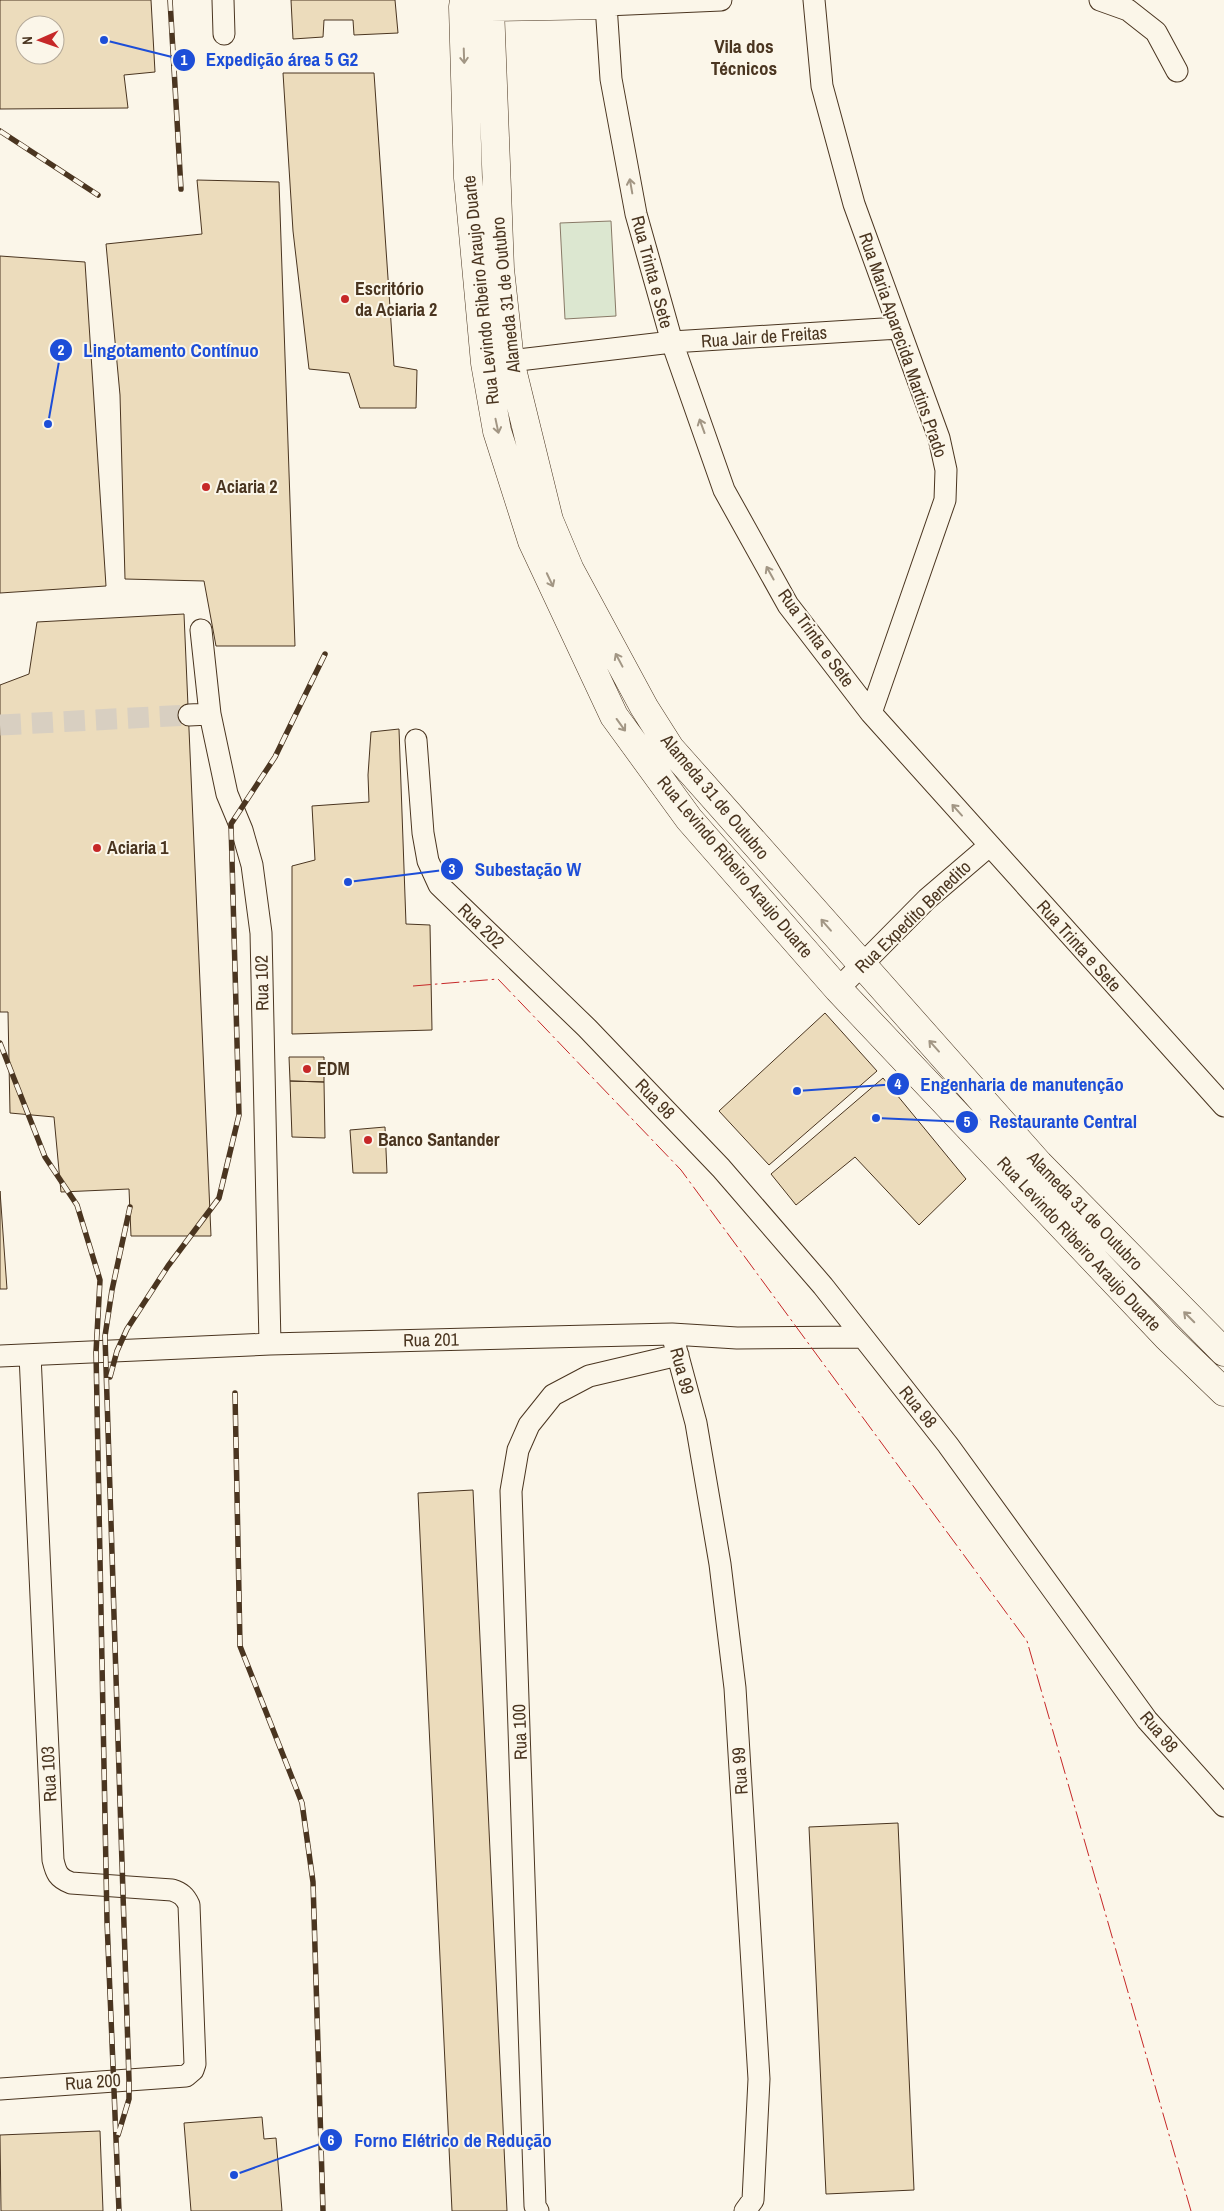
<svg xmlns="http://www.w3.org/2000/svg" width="1224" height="2211" font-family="'Archivo Narrow',sans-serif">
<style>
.green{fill:#dce7d0;stroke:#887966}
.building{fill:#ecdcbc;stroke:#4a3520;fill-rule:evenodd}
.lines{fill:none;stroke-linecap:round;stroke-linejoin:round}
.minor-tunnel{stroke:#d8cfc1;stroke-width:21;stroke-dasharray:21 11;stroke-linecap:butt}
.minor-casing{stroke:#4a3520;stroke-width:23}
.major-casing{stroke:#4a3520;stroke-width:29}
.minor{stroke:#fbf6e9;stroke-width:21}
.major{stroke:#fbf6e9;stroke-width:28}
.rail-casing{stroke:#4a3520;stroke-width:5.5}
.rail{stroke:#fbf6e9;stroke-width:4;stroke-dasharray:11;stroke-linecap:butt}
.power{stroke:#c62828;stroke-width:1;stroke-dasharray:18 4 2.5 4;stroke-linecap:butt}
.oneway{stroke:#a29684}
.poi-dot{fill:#c62828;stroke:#fbf6e9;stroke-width:2}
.labels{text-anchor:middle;stroke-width:4;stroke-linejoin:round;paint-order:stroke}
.street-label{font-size:18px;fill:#4a3520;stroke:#fbf6e9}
.poi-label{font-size:18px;font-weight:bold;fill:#4a3520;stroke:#fbf6e9;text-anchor:start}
.neighbourhood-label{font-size:19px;font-weight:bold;fill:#4a3520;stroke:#fbf6e9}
.leader{fill:none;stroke:#1d4ed8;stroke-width:2}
.callout-dot{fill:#1d4ed8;stroke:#fbf6e9;stroke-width:2}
.mark-label{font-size:15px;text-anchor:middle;font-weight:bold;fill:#fff}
.callout-label{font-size:19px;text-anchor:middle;font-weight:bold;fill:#1d4ed8;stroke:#fbf6e9;stroke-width:4;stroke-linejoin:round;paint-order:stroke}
</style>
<rect width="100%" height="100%" fill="#fbf6e9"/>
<path class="green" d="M611 221 616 316 565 319 560 223Z"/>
<path class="building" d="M0 0H151L155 72 124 75 128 108 0 109ZM25 25H55V55H25Z
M291 0H395L398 33 354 35 353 20H324L323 37 293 39Z
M283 73H374L394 366 417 370 416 408H360L349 373 309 369 293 231Z
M197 180 279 182 295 646H216L204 581 125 579 120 395 106 244 202 234Z
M0 256 85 262 106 586 0 593Z
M184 614 211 1236H131L129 1189 61 1192 54 1117 10 1113 8 1012H0V685L29 674 37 622Z
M399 729 406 924 430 925 432 1030 292 1034V866L315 860 312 806 369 802 368 775 371 732Z
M825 1013 877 1071 769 1165 719 1111Z
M289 1057H324V1082L290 1081Z
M883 1078 966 1179 919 1225 855 1157 796 1205 771 1174Z
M290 1081 324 1082 325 1138 292 1137Z
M385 1127 387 1173H353L350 1130Z
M0 1191 7 1289H0Z
M473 1490 507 2211H452L418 1493Z
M898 1823 914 2190 826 2194 809 1827Z
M262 2117 264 2139 276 2138 282 2211H191L184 2123Z
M100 2131 103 2211H1L0 2135Z"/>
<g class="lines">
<path class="minor-tunnel" d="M0 725 189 715"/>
<g class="minor-casing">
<path id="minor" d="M223 0 224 34
M721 0 606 5 611 79 636 214 672 342 724 490 788 605 871 713 1224 1106
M814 0 822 86 854 204 939 438 946 470 945 500 871 713
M1100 0 1128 10 1156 32 1177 71
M510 361 672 342 899 328
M201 630 210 714 227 794 242 830 252 865 261 933 270 1344
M189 715 210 714
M416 740 423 833 428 861 439 885 587 1028 721 1168 823 1286 948 1445 1147 1720 1224 1806
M838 989 927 899 989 846
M672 1334 696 1423 720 1564 735 1688 759 2079 753 2200 745 2211
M0 1356 270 1344 672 1334 737 1338 862 1337
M0 2089 186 2076 193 2070 195 2064 189 1905C185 1896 181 1893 172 1890L71 1883C58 1878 56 1873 53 1860L30 1355
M538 2211 535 2206 511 1491 518 1450 529 1425 553 1395 589 1376 678 1355"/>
</g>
<g class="major-casing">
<path id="major" d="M464 0 463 7 468 178 485 363 497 431 532 541 614 716 689 819 838 989 1167 1337 1224 1392
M488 0 490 7 500 269 510 361 549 520 570 570 644 707 670 748 1039 1164 1224 1352
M490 7 606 5 607 0"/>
</g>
<use href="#minor" class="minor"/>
<use href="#major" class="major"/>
<g class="rail-casing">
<path id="rail" d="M170 0 181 189
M0 131 98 195
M0 1043 45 1157 77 1205 100 1280 96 1352 107 1921 119 2211
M110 1377 117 1351 127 1329 168 1266 219 1198 239 1115 231 824 275 757 325 654
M235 1393 240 1646 302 1803 313 1882 323 2211
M118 2135 129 2099V2080L105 1336 112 1290 130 1207"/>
</g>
<use href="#rail" class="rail"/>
<path class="power" d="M413 986 498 979 681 1170 1027 1641 1191 2211"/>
</g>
<defs><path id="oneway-shaft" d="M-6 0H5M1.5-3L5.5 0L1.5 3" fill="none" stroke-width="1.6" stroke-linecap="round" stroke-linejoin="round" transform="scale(1.25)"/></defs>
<g class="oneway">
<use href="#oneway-shaft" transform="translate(464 56) rotate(88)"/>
<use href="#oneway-shaft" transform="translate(631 186) rotate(-100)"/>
<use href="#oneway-shaft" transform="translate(497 426) rotate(78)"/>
<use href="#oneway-shaft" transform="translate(702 426) rotate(-110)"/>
<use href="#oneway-shaft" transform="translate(770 573) rotate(-119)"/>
<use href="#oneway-shaft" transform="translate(550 580) rotate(65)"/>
<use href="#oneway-shaft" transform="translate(619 660) rotate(-118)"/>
<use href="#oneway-shaft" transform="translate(621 725) rotate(54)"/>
<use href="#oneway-shaft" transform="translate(957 810) rotate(-132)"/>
<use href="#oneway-shaft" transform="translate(826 925) rotate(-131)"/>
<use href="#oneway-shaft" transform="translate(934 1046) rotate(-132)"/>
<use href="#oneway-shaft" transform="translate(1189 1317) rotate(-135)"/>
</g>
<g class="poi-dot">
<circle cx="345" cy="299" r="5"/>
<circle cx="206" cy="487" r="5"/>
<circle cx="97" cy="848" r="5"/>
<circle cx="307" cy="1069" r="5"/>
<circle cx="368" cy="1140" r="5"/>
</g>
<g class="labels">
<g class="street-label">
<text transform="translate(652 272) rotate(75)" y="6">Rua Trinta e Sete</text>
<text transform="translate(481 290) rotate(-96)" y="6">Rua Levindo Ribeiro Araujo Duarte</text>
<text transform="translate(506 295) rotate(-96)" y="6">Alameda 31 de Outubro</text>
<text transform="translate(764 337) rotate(-4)" y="6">Rua Jair de Freitas</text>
<text transform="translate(903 345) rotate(71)" y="6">Rua Maria Aparecida Martins Prado</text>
<text transform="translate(816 638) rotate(54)" y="6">Rua Trinta e Sete</text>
<text transform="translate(715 797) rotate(50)" y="6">Alameda 31 de Outubro</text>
<text transform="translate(735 867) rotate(50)" y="6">Rua Levindo Ribeiro Araujo Duarte</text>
<text transform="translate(913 917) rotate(-44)" y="6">Rua Expedito Benedito</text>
<text transform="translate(481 926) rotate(44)" y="6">Rua 202</text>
<text transform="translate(1079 946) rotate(48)" y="6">Rua Trinta e Sete</text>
<text transform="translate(262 983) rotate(-91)" y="6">Rua 102</text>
<text transform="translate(655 1099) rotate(46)" y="6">Rua 98</text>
<text transform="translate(1085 1211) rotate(46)" y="6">Alameda 31 de Outubro</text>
<text transform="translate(1079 1244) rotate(47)" y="6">Rua Levindo Ribeiro Araujo Duarte</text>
<text transform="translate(431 1340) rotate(-1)" y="6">Rua 201</text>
<text transform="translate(682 1371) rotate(75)" y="6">Rua 99</text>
<text transform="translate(918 1407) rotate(51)" y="6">Rua 98</text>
<text transform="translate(520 1732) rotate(-92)" y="6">Rua 100</text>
<text transform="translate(1159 1732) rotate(50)" y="6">Rua 98</text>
<text transform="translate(740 1771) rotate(-94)" y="6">Rua 99</text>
<text transform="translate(49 1774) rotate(-93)" y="6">Rua 103</text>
<text transform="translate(93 2082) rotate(-4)" y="6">Rua 200</text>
</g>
<g class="poi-label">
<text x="355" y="295">Escritório<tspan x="355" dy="21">da Aciaria 2</tspan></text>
<text x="216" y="493">Aciaria 2</text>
<text x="107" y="854">Aciaria 1</text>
<text x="317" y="1075">EDM</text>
<text x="378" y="1146">Banco Santander</text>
</g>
<g class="neighbourhood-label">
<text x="744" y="53">Vila dos<tspan x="744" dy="22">Técnicos</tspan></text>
</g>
</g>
<path class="leader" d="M104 40L184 60M48 424L61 350M348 882L452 869M797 1091L898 1084M876 1118L967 1122M234 2175L331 2140"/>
<g class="callout-dot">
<circle cx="104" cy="40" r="5"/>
<circle cx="48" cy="424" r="5"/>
<circle cx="348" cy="882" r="5"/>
<circle cx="797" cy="1091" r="5"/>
<circle cx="876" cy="1118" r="5"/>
<circle cx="234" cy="2175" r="5"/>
<circle cx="184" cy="60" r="12"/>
<circle cx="61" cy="350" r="12"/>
<circle cx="452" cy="869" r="12"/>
<circle cx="898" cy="1084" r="12"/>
<circle cx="967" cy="1122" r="12"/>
<circle cx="331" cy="2140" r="12"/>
</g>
<g class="mark-label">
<text x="184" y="65">1</text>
<text x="61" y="355">2</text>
<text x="452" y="874">3</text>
<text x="898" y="1089">4</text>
<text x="967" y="1127">5</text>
<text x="331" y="2145">6</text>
</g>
<g class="callout-label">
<text x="282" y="66">Expedição área 5 G2</text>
<text x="171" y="357">Lingotamento Contínuo</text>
<text x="528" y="876">Subestação W</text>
<text x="1022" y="1091">Engenharia de manutenção</text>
<text x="1063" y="1128">Restaurante Central</text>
<text x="453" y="2147">Forno Elétrico de Redução</text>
</g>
<g transform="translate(40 40) rotate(268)"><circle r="24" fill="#fbf6e9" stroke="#b4a999"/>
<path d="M0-4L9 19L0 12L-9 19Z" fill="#c62828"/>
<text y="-8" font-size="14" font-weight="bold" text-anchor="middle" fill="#4a3520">N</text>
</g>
</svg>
